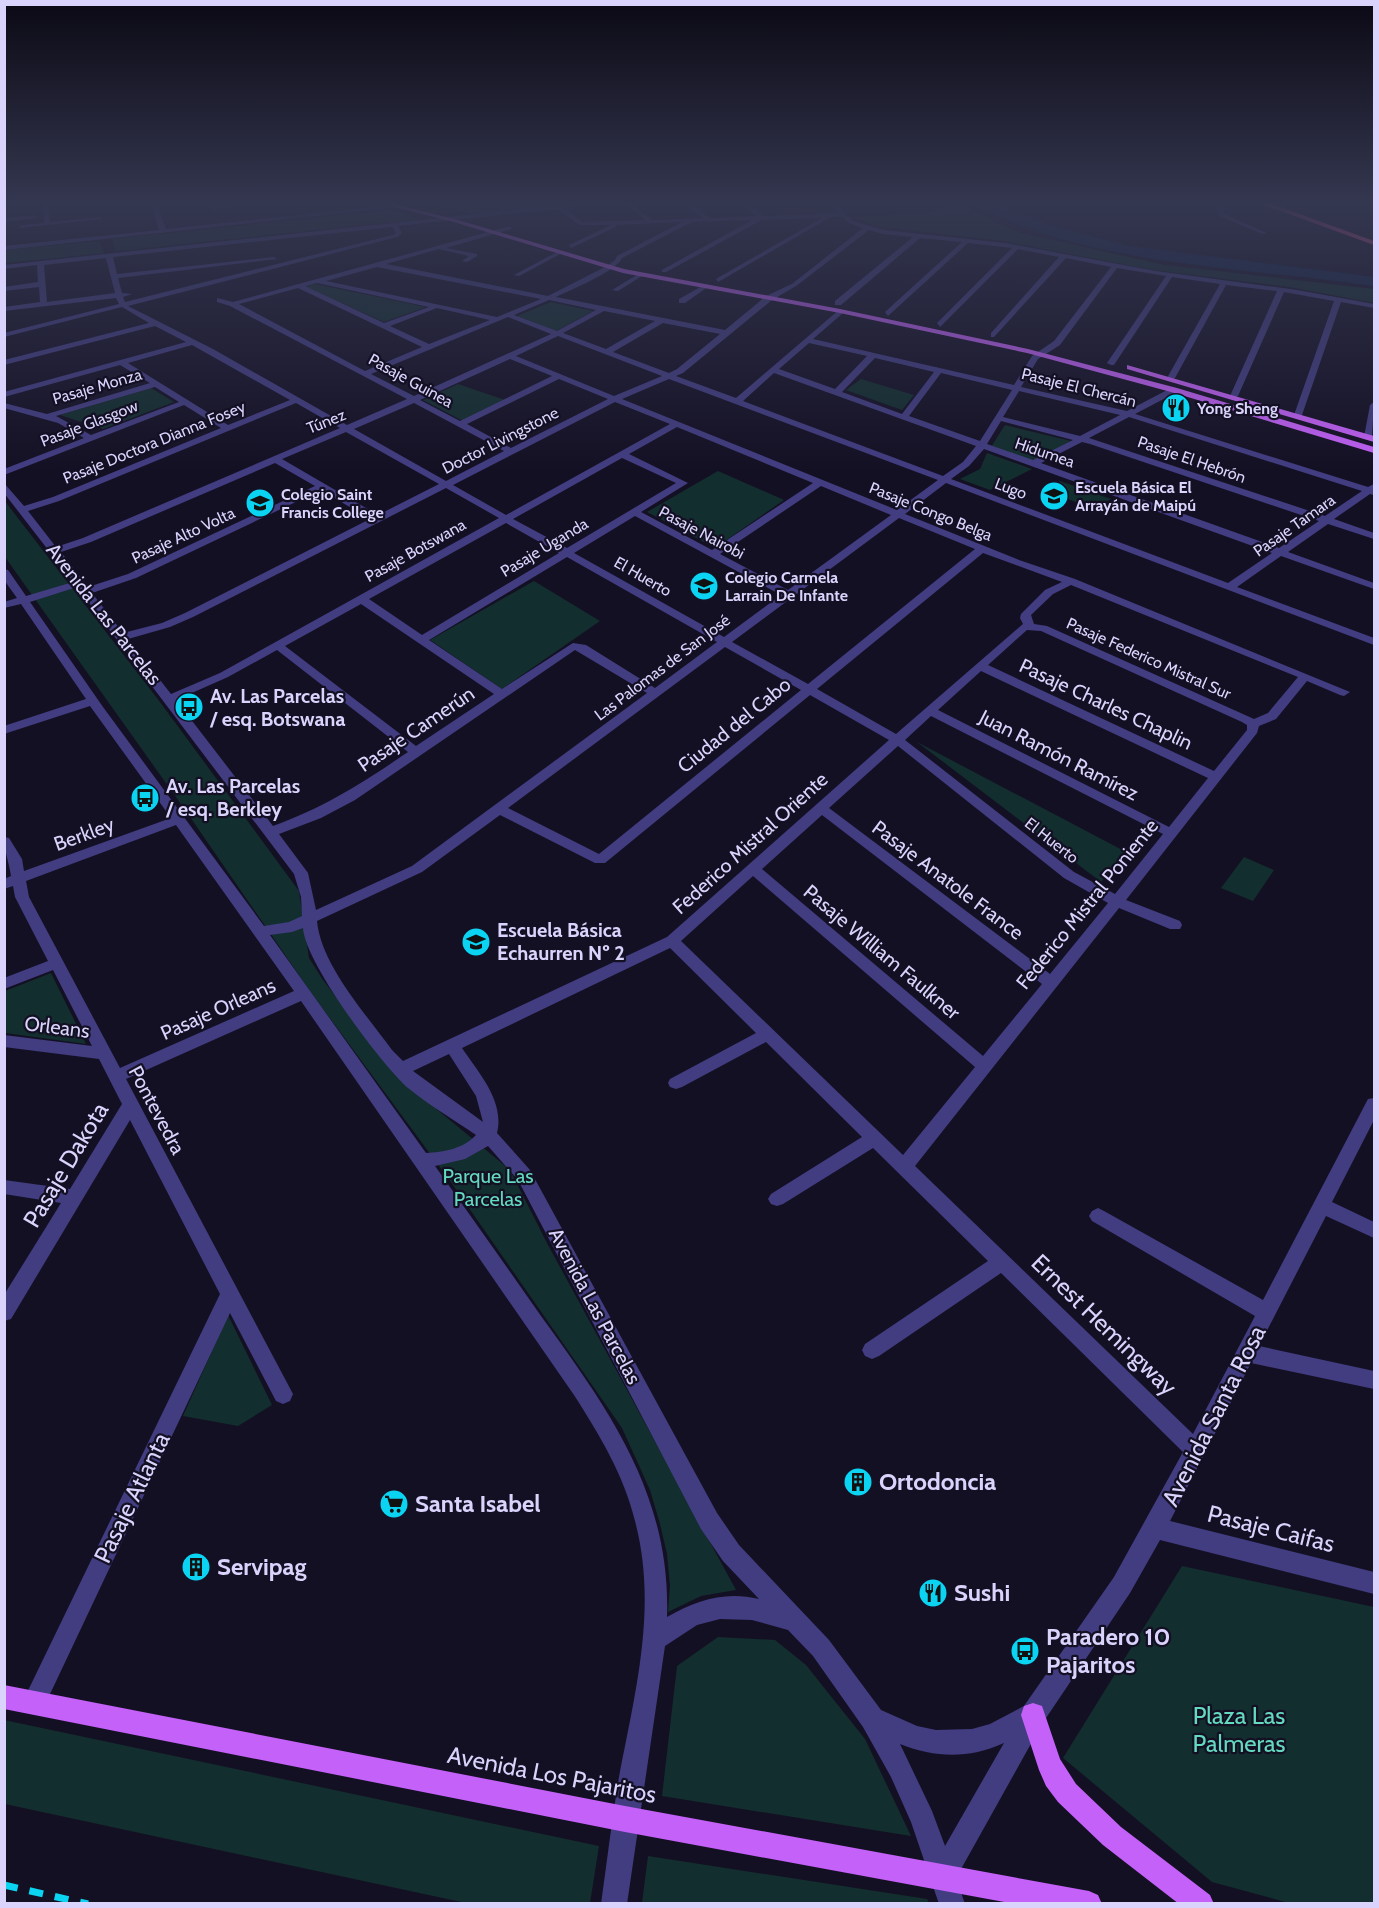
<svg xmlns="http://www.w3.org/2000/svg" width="1379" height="1908" font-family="Cabin,sans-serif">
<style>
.green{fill:#132e2e}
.water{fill:#102447}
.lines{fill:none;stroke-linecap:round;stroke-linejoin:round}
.minor{fill:#423d81;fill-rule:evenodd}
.major{fill:#c461f8;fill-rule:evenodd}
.highway{fill:#f7559e;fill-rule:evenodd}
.rail{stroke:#0bd4f3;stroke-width:7;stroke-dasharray:14 12;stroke-linecap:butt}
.labels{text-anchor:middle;stroke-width:4.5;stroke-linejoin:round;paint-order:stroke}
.far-street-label{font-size:16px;fill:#dad4fd;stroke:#141024}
.far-poi-label{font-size:16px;font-weight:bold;fill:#dad4fd;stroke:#141024;text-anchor:start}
.street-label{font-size:20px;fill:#dad4fd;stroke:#141024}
.poi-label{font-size:20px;font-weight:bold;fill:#dad4fd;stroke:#141024;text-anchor:start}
.park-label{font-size:20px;fill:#63dac0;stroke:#141024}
.near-street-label{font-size:24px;fill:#dad4fd;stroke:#141024}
.near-poi-label{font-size:24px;font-weight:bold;fill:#dad4fd;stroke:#141024;text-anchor:start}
.near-park-label{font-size:24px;fill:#63dac0;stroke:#141024}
</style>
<rect width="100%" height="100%" fill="#141024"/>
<path class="green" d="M452 204H563L471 214 439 206Z
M949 204H960L1017 232 1164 265 1374 289V303L1290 287 1154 270 1003 241 875 226 854 217 929 213Z
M390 210 419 219 116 251 112 239Z
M99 241 104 253 5 263V250Z
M315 284 426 307 384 322 304 286Z
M551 302 593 311 556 331 517 316Z
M861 379 914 395 902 410 846 390Z
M458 384 505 400 463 421 423 400Z
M151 388 174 402 103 429 60 415Z
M1005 425 1071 441 1033 462 991 447Z
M987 453 1032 469 990 490 960 479 980 469Z
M718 471 784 500 715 548 647 512Z
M1060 481 1111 499 1095 509 1043 490Z
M4 500 160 702 299 891 309 958 323 980 398 1077 510 1170 548 1245 736 1590 701 1596 668 1612 670 1586 667 1554 660 1524 650 1490 622 1428 448 1178 312 994 188 814 5 557Z
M534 581 600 621 502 689 430 640Z
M917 742 1128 853 1101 882Z
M1244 857 1274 870 1253 901 1221 888Z
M51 973 86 1044 5 1033V991Z
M228 1315 272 1405 238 1426 183 1416Z
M1182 1566 1374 1607V1903H1289L1212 1882 1063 1758Z
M718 1637 775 1640 806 1665 865 1739 911 1836 662 1796 677 1666Z
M4 1720 599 1846 590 1903H466L5 1804Z
M648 1856 927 1899 929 1903H642Z"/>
<path class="water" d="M972 204H999L1050 225 1129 246 1374 277V286C1264 270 1151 267 1044 234 1019 226 996 215 972 204Z"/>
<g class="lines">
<path class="minor" d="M43 204H49L50 222 100 217 103 219 19 228 21 225 44 223Z
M151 204H157L166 229 403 204H425L4 250V246L159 230Z
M230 204H249L213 210 210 208Z
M567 204H588L564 208 582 222 645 220 626 204H633L652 220 703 218 684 204H691L710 218 757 216 741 204H748L764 216 838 213 828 204H835L853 221 884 230 1005 243 1156 271 1297 290 1374 304V308L1341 302 1302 415 1298 418 1294 415 1334 301 1284 292 1238 396 1234 398 1230 396 1277 291 1226 285 1175 378 1171 380 1167 378 1220 284 1172 277 1114 365H1111L1107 363 1166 276 1117 268 1060 345 1038 359 1021 387 1127 411 1171 388H1177V392L1135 414 1368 487 1374 484V495L1370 494 1334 519 1374 533V539L1328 524 1288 552 1374 583V589L1281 556 1237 587 1374 638V645L946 483 905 514 1019 560 1075 579 1350 692 1344 696 1340 695 1307 681 1276 719 1259 726 1257 733 1126 900 1180 921 1182 925 1180 929H1170L1119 908 915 1166 1193 1434 1255 1316 1092 1221 1089 1216 1092 1211 1098 1208 1104 1211 1263 1300 1368 1099 1374 1098V1120L1332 1202 1374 1222V1238L1326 1216 1259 1346 1374 1371V1389L1251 1363 1170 1521 1374 1572V1594L1160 1540 1130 1593 1042 1724 956 1878 965 1904H939L911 1822 891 1777 863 1727 813 1656 788 1630 752 1620 720 1619 697 1625 665 1646 627 1904H601C607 1861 612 1819 619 1777 635 1693 658 1607 635 1521 624 1475 599 1434 574 1395L301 1001 126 1079 293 1394 290 1401 283 1404 276 1401 230 1313 42 1711 34 1715 26 1711 22 1703 220 1294 130 1120 11 1319 4 1321V1295L61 1203 4 1194V1180L70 1189 122 1104 99 1059 4 1047V1035L92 1046 53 970 4 989V978L48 961 15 897 13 886 4 889V879L11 876C9 862 4 851 4 837L9 838 22 859 24 871 171 818 90 706 4 734V726L86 699 21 604 4 608V602L17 598 4 580V569L8 570 26 596 73 582 4 493V483L24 506 53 497 221 428 184 405 4 475V469L84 438 58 423 4 408V403L47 414 150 383 120 365 4 397V392L186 342 155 326 4 365V360L149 323 122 307 4 337V333L119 304 116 298 4 311V307L40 302 39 287 4 291V287L38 282 37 265 4 269V265ZM558 209 579 225H611L569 245 571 248 616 227V225L682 222 617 256 615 260 607 266 548 296 386 264 439 249 469 256 462 261 467 262 477 256V254L446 248 512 229 510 226 233 302 217 298V302L230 306 407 399 347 425 213 349 128 306 397 237 402 233 398 226ZM831 217H842L849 223 863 228 792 284 766 296 725 330 556 297C570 290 617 271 622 258L692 222 752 220 662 270V272H666L762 220 822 218 716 279 718 282ZM392 227 396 233 393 235 125 302 123 297 132 294 122 293 118 278 277 259 274 257 117 274 113 257ZM869 230 883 234 913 237 835 301V305H841L920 238 962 242 885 312 888 316 968 243 1012 248 937 323 940 327 1018 249 1059 257 991 333V337H994L1066 258 1111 267 1054 341 1032 356 1014 385 813 339 843 313 840 309 736 398 676 376 683 373 772 300 796 286ZM106 258 115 293 47 302 44 265ZM377 267 541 299 497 317 326 281ZM317 283 429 307 384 323 305 286ZM298 288 422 347 365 371 239 304ZM549 300 596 310 557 331 514 315ZM437 308 490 320 429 344 390 326ZM604 311 655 321 606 349 563 333ZM508 317 551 334 414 396 371 374ZM663 323 720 334 677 369 669 373 613 352ZM558 336 662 376 614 396 516 356ZM809 343 867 356 835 389 779 369ZM192 345 290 400 228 425 128 363ZM875 358 934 372 902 414 842 392ZM510 359 552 376 460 421 420 400ZM774 373 976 446 963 462 943 476 743 401ZM941 373 1012 390 980 441 909 416ZM559 379 608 399 511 448 467 424ZM669 379 938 480 897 510 622 399ZM155 387 179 402 91 435 56 416ZM1019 391 1120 415 1080 436 1003 417ZM615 402 670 424 506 515 453 485ZM296 403 340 428 83 538 56 547 28 511 59 501ZM414 403 504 451 446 481 354 429ZM1129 417 1362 491 1325 516 1089 438ZM1001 421 1073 440 1033 460 987 444ZM677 427 813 483 712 550 641 512 688 483 629 454ZM346 432 439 484 378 515 282 459ZM1082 442 1090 444 1319 521 1279 548 1041 463ZM984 449 1272 553 1228 583 951 479 969 466ZM622 458 676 483 567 548 513 519ZM275 463 315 486 128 574 88 587 61 552 91 542ZM821 486 891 515 788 590 720 554ZM446 488 499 518 220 673 171 694 128 639 170 627 193 617ZM321 490 370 519 185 613 162 623 123 633 92 593 136 578ZM635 516 781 595 724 637 574 553ZM899 518 975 549 808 684 732 642ZM506 523 559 553 422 635 369 599ZM983 553 1062 582 1045 590 1021 614 1020 618 1023 624 896 734 817 689ZM567 557 717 642 655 688 586 645 573 643 502 689 429 640ZM1071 585 1298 677 1268 713 1254 719 1047 626 1034 624 1031 615 1053 594ZM77 587 294 874 301 897 302 916 289 922 264 926 103 707 30 602ZM361 604 494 694 416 746 285 646ZM1027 630 1041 631 1242 722 1247 725V730L1214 771 988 665ZM725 647 801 690 599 854 508 808ZM277 650 408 752C361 784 327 806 273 826L176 700 228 677ZM575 650 647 693 412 866 316 910 308 873 279 834 321 818 355 800ZM981 671 1208 778 1169 827 938 710ZM810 695 889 740 667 937 403 1061 392 1050C366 1014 321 965 317 921L422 872 500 815 595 863H605ZM931 716 1163 834 1115 894 1074 872 905 740ZM898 746 1064 878 1108 903 1050 974 829 808ZM822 815 1042 984 983 1056 762 869ZM176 825 294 991 120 1068 29 897 26 881ZM753 876 975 1067 903 1155 681 941ZM303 928C305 963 381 1064 408 1088 429 1105 454 1120 476 1135 463 1149 444 1152 426 1153L270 935 292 932ZM670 948 756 1033 670 1079 668 1083 670 1087 676 1089 682 1087 766 1042 862 1137 771 1194 768 1199 771 1204 777 1206 783 1204 873 1148 988 1261 865 1344 862 1350 865 1356 872 1359 879 1356 1001 1273 1183 1452 1114 1577 1024 1706 990 1724 972 1729 936 1730 917 1726 881 1710 829 1640 739 1545 717 1513 530 1170 497 1133C505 1101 478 1072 462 1048ZM449 1054 476 1096 483 1122 413 1071ZM488 1146 518 1180 701 1529 723 1561 759 1599C725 1591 697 1600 667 1617 671 1495 609 1410 541 1316 506 1266 471 1216 435 1166L465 1159ZM1004 1743 945 1846 932 1811 900 1744C936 1758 968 1759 1004 1743Z
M1218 204H1224L1223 212 1226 215 1267 233 1262 234 1222 217 1217 212Z
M35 215 37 218 4 222V218Z
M559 251 564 252 519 276 514 275Z
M640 273 645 274 618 291 612 290Z
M704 285 709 286 685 303H679V299Z
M1374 402 1372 437 1368 440 1364 437 1370 405Z"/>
<path class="major" d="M383 204H394L458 220 624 269 840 309 1028 349 1177 388 1374 447V453L1171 392 1027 353 840 313 623 273 454 222Z
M1127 365 1374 436V442L1127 369Z
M4 1685 625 1806 1089 1891 1098 1895 1102 1904H1015L625 1832 4 1709Z
M1033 1703 1042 1706 1060 1759 1076 1784 1121 1827 1210 1895 1214 1904H1179L1103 1845 1058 1802 1046 1786 1039 1770 1021 1715 1024 1706Z"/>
<path class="highway" d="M1262 204H1272L1374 241V245Z"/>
<path class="rail" d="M4 1885 88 1904"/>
</g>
<linearGradient id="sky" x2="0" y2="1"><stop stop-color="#0b0914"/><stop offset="0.43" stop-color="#343750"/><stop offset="1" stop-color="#343750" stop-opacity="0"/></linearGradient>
<rect width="1379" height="471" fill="url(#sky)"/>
<defs>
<g id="restaurant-disc" transform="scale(1.5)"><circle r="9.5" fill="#0bd4f3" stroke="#141024"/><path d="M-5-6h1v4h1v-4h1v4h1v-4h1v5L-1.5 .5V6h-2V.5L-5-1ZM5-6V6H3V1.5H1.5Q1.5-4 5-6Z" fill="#111"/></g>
<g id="school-disc" transform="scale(1.5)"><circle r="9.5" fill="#0bd4f3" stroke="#141024"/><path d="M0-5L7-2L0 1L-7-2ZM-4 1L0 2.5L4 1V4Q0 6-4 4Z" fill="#111"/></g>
<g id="bus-disc" transform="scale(1.5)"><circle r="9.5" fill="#0bd4f3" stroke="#141024"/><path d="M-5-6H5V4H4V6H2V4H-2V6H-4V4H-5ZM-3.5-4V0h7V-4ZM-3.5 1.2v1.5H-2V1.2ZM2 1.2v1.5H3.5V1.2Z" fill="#111"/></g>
<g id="building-disc" transform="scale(1.5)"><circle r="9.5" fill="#0bd4f3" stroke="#141024"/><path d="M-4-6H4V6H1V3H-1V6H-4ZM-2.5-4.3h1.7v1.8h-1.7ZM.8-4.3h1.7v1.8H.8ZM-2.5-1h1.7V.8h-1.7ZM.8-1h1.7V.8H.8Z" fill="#111"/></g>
<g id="supermarket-disc" transform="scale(1.5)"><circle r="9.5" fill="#0bd4f3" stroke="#141024"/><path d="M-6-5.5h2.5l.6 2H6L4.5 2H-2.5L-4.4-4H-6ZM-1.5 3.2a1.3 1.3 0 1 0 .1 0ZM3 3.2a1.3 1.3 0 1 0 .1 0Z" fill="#111"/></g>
</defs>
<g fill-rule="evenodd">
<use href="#restaurant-disc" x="1176" y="408"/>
<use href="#school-disc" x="1054" y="496"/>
<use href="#school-disc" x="260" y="503"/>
<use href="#school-disc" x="704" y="586"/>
<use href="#bus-disc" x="189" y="707"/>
<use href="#bus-disc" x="145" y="798"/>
<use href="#school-disc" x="476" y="942"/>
<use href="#building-disc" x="858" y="1482"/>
<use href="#supermarket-disc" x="394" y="1504"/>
<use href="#building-disc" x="196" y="1567"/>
<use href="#restaurant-disc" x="933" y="1593"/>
<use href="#bus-disc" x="1025" y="1651"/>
</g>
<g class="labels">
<g class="far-street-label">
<text transform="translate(411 380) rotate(29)" y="6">Pasaje Guinea</text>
<text transform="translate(97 386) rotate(-16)" y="6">Pasaje Monza</text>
<text transform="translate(1079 387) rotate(14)" y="6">Pasaje El Chercán</text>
<text transform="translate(326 421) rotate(-22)" y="6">Túnez</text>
<text transform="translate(89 423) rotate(-21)" y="6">Pasaje Glasgow</text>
<text transform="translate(500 440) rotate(-27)" y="6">Doctor Livingstone</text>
<text transform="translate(154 442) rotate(-22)" y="6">Pasaje Doctora Dianna Fosey</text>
<text transform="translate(1045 452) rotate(19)" y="6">Hidumea</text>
<text transform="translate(1192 459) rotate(19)" y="6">Pasaje El Hebrón</text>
<text transform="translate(1011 488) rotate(21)" y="6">Lugo</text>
<text transform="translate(931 511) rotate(22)" y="6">Pasaje Congo Belga</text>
<text transform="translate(1294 525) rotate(-35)" y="6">Pasaje Tamara</text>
<text transform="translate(702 532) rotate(28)" y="6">Pasaje Nairobi</text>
<text transform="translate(183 535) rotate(-25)" y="6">Pasaje Alto Volta</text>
<text transform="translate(544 547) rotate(-31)" y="6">Pasaje Uganda</text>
<text transform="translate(415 550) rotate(-29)" y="6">Pasaje Botswana</text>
<text transform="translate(643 576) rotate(30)" y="6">El Huerto</text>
<text transform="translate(1149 658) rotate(24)" y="6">Pasaje Federico Mistral Sur</text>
<text transform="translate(662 667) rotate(-37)" y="6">Las Palomas de San José</text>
<text transform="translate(1052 840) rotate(38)" y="6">El Huerto</text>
</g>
<g class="far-poi-label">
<text x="1197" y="414">Yong Sheng</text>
<text x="1075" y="493">Escuela Básica El<tspan x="1075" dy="18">Arrayán de Maipú</tspan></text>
<text x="281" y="500">Colegio Saint<tspan x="281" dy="18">Francis College</tspan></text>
<text x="725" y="583">Colegio Carmela<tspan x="725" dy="18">Larrain De Infante</tspan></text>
</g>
<g class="street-label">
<text transform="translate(104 614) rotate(52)" y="7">Avenida Las Parcelas</text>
<text transform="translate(1106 704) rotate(25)" y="7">Pasaje Charles Chaplin</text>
<text transform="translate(734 725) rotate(-39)" y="7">Ciudad del Cabo</text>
<text transform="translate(416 729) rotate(-34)" y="7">Pasaje Camerún</text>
<text transform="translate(1059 755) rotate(27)" y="7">Juan Ramón Ramírez</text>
<text transform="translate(84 834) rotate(-20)" y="7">Berkley</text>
<text transform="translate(750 843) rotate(-42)" y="7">Federico Mistral Oriente</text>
<text transform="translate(948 880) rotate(37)" y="7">Pasaje Anatole France</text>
<text transform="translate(1087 904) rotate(-51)" y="7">Federico Mistral Poniente</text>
<text transform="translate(882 952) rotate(40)" y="7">Pasaje William Faulkner</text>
<text transform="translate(218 1009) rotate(-24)" y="7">Pasaje Orleans</text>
<text transform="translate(57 1027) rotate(7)" y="7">Orleans</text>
<text transform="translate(157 1110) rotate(62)" y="7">Pontevedra</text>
<text transform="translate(595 1306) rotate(62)" y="7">Avenida Las Parcelas</text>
</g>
<g class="poi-label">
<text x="210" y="703">Av. Las Parcelas<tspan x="210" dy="23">/ esq. Botswana</tspan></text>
<text x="166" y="793">Av. Las Parcelas<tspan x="166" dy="23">/ esq. Berkley</tspan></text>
<text x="497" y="937">Escuela Básica<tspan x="497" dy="23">Echaurren Nº 2</tspan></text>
</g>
<g class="park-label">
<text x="488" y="1183">Parque Las<tspan x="488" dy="23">Parcelas</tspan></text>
</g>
<g class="near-street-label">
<text transform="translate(66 1165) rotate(-59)" y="8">Pasaje Dakota</text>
<text transform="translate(1104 1325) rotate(44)" y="8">Ernest Hemingway</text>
<text transform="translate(1214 1416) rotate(-63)" y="8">Avenida Santa Rosa</text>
<text transform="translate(132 1498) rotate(-64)" y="8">Pasaje Atlanta</text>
<text transform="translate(1271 1529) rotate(14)" y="8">Pasaje Caifas</text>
<text transform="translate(552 1775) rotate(11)" y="8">Avenida Los Pajaritos</text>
</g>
<g class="near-poi-label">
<text x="879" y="1490">Ortodoncia</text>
<text x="415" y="1512">Santa Isabel</text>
<text x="217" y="1575">Servipag</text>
<text x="954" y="1601">Sushi</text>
<text x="1046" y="1645">Paradero 10<tspan x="1046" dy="28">Pajaritos</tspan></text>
</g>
<g class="near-park-label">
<text x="1239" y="1724">Plaza Las<tspan x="1239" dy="28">Palmeras</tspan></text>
</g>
</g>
<rect width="1379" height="1908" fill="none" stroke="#dad4fd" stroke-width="12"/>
</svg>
